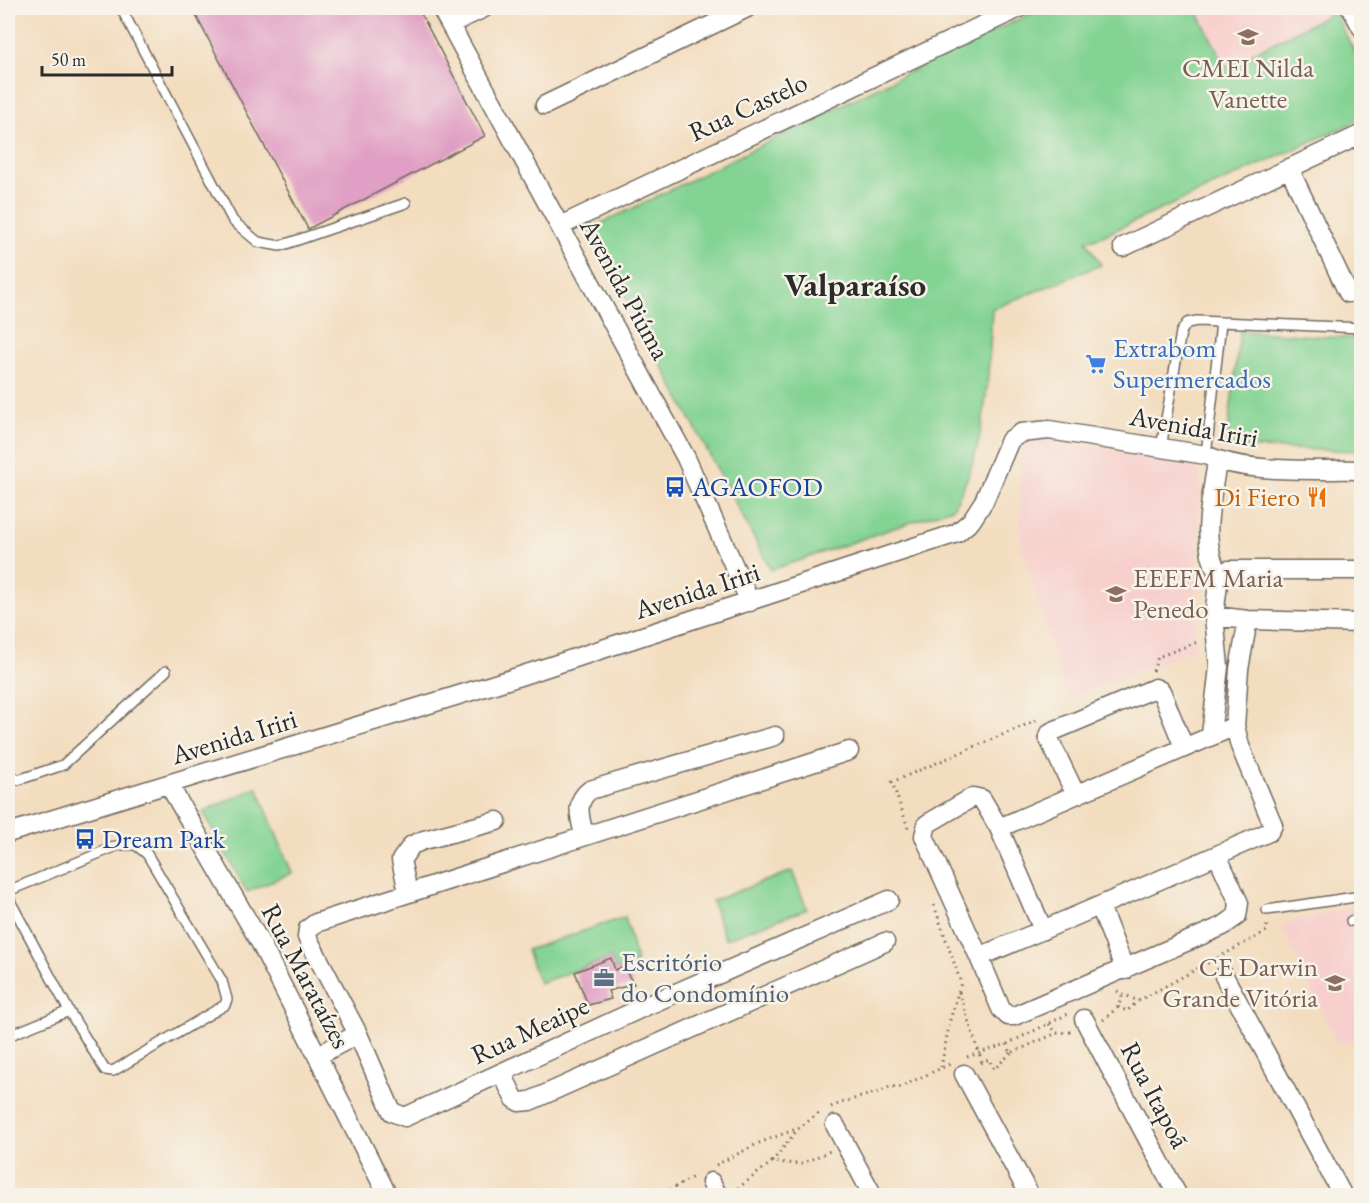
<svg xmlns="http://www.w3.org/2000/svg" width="1369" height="1203" font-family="'EB Garamond',serif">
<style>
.built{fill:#f7d0cd}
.green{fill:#83d393;stroke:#577f5f;stroke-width:1.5}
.building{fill:#e09fc4}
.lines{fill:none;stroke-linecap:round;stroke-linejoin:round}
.lane-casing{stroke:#71695f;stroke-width:12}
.street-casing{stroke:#71695f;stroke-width:21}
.path{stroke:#71695f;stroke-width:3;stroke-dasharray:1.5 4.5;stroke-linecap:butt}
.lane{stroke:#fff;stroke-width:9}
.street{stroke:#fff;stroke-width:18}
.labels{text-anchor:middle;stroke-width:5;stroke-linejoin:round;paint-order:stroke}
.education-label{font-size:27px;fill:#785e54;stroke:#f7f3e8}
.street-label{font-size:27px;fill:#2b2b2b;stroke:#f7f3e8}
.shop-label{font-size:27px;fill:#366cbe;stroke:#f7f3e8;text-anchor:start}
.transit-label{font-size:27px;fill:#164399;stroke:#f7f3e8;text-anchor:start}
.food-label{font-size:27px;fill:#c56008;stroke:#f7f3e8;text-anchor:end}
.service-label{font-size:27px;fill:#4e5e75;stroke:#f7f3e8;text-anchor:start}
.district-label{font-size:33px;font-weight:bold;fill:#2b2b2b;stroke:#f7f3e8}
</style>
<rect width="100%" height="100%" fill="#f7f3e8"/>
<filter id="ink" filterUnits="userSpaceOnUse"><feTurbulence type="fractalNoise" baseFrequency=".0167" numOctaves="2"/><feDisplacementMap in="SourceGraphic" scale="12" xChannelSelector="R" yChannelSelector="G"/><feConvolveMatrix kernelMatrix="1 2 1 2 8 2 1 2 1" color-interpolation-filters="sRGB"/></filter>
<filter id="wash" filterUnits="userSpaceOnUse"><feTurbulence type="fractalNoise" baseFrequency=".008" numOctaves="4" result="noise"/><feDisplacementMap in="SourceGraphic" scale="24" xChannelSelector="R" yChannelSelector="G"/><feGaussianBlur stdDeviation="1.35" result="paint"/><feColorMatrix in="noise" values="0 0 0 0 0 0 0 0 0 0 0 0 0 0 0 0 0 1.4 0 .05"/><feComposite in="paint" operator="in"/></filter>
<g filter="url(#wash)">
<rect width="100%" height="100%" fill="#f3ddbf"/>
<path class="built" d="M1195 8H1331L1334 12 1226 67Z
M1038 437 1200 466 1194 649 1067 699 1020 540 1021 443Z
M1361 904V1042H1336L1281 925Z"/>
<path class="green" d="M1043 8H1195L1226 67 1334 12 1361 65V119L1100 237 1086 241 1101 265 992 309C988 378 988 447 953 508L771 570 589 229C742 157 891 78 1043 8Z
M1240 331 1361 339V451L1226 447Z
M257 787 292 873 247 892 203 812Z
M792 871 807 909 725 939 712 901Z
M625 917 637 963 615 970 611 958 539 983 527 950Z"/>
<g id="blocks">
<path class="building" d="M192 8H418L485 136 308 229Z
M611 958 615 970 623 967 634 984 608 991 611 999 588 1005 575 972Z"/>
</g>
</g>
<g filter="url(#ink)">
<use href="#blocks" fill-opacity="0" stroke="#71695f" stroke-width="1.5"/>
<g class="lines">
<g class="lane-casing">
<path id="lane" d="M121 8 233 221 258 242 280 246 406 203
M1161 448 1181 332 1187 323 1197 321 1362 328
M1206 455 1221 323
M8 773 18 780 63 765 166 671
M8 891 119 845H136L147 854 222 981 227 999 225 1005 113 1071 105 1070 69 1011 8 897
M1267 910 1362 896
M1351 921 1362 919
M8 1036 69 1011"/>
</g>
<g class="street-casing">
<path id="street" d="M441 8 686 458 750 602
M1351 8 1362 28
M450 24 484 8
M545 105 747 8
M1289 168 1348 293
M560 226 1019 8
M1123 247 1362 134
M1217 461C1212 500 1199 539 1219 576
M1214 616 1248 620 1362 623
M1211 734 1219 667 1214 616 1219 576 1228 570H1362
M849 751 316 923 308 929 307 937 358 1034 392 1112 405 1117 646 1006 889 900
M169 785 260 942 388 1196
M1075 793 1048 737 1051 732 1155 688 1161 691 1184 747
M999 828 1235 726 1239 669 1248 620
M8 833 511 679 957 533 971 521 984 501 1010 440 1021 433 1049 430 1206 455C1244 474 1318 469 1362 470
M584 835C580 817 574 802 590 790L775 736
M408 892 401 860 412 845 424 840 497 821
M1100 906 1125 970
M1043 930 999 828 982 799 973 797 927 824 924 836 979 957C1076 916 1173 875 1269 832L1273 825 1240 746 1235 726
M979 957 1001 1009 1008 1016H1014L1223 926 1237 916 1239 903 1217 855
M1224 976 1343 1196
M1084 1019 1178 1196
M317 1056 358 1034
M502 1073 514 1098 519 1102 530 1101 885 942
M964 1074 1030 1196
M835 1125 873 1196
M711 1182 718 1196"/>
</g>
<path class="path" d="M1153 671 1158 657 1200 641
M908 828 892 782 1037 720
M934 905 961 983 950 1020 941 1067
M1117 991 1138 1001 1267 931V922
M959 992 982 1062
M1118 1007 1127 1011 1138 1001
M1103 1020 1118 1007 1123 994
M1049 1024 1057 1033 1071 1032
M1007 1044 1011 1053 1057 1033
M967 1057 1007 1044 1068 1014
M981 1063 989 1059 994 1069 1011 1053
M831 1107C851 1098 872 1096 892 1086L898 1088 950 1064
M772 1162 797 1130
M716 1165 759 1143 799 1128 822 1111
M733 1192 772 1162 801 1164 830 1151
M659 1196 695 1176"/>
<use href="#lane" class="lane"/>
<use href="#street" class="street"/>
</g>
</g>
<defs>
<g id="school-bare" transform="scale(1.62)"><path d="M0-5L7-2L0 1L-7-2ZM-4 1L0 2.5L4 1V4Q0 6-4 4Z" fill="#8d6e63" stroke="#f7f3e8" stroke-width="2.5" paint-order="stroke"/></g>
<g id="supermarket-bare" transform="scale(1.62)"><path d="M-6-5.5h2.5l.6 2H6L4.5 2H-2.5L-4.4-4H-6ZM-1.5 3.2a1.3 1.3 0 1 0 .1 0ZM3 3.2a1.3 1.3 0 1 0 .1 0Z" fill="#3f7fe0" stroke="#f7f3e8" stroke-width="2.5" paint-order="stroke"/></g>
<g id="bus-bare" transform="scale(1.62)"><path d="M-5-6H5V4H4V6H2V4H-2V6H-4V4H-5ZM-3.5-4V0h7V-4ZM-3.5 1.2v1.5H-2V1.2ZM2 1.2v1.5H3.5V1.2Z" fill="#1a4fb4" stroke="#f7f3e8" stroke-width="2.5" paint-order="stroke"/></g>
<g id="restaurant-bare" transform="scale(1.62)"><path d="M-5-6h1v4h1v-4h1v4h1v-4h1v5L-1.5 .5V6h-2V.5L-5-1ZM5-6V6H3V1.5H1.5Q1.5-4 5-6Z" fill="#e8710a" stroke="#f7f3e8" stroke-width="2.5" paint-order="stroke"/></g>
<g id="office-bare" transform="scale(1.62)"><path d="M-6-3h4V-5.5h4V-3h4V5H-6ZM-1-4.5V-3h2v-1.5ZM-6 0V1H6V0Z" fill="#5c6f8a" stroke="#f7f3e8" stroke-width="2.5" paint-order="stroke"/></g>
</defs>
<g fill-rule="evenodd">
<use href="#school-bare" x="1248" y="37"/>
<use href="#supermarket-bare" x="1096" y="364"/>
<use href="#bus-bare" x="675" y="487"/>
<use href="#restaurant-bare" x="1317" y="497"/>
<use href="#school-bare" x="1116" y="594"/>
<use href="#bus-bare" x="85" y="839"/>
<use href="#office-bare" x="604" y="978"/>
<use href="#school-bare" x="1335" y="983"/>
</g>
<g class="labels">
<g class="education-label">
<text x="1248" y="77">CMEI Nilda<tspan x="1248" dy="31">Vanette</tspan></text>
<text x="1133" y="587" text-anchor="start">EEEFM Maria<tspan x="1133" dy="31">Penedo</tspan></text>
<text x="1318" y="976" text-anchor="end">CE Darwin<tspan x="1318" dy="31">Grande Vitória</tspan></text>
</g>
<g class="street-label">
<text transform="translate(748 107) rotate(-25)" y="9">Rua Castelo</text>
<text transform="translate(625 289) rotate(61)" y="9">Avenida Piúma</text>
<text transform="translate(1194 427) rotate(10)" y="9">Avenida Iriri</text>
<text transform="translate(697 591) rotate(-18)" y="9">Avenida Iriri</text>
<text transform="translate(234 737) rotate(-17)" y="9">Avenida Iriri</text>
<text transform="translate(306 976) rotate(62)" y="9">Rua Marataízes</text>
<text transform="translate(530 1030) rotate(-25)" y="9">Rua Meaipe</text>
<text transform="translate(1155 1095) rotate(62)" y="9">Rua Itapoã</text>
</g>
<g class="shop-label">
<text x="1113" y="357">Extrabom<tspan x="1113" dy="31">Supermercados</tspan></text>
</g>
<g class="transit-label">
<text x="692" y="496">AGAOFOD</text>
<text x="102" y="848">Dream Park</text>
</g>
<g class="food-label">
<text x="1300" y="506">Di Fiero</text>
</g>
<g class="service-label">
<text x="621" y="971">Escritório<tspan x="621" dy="31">do Condomínio</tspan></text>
</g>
<g class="district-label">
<text x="855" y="296">Valparaíso</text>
</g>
</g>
<rect width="1369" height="1203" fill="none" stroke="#f7f3e8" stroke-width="30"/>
<path d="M42 66v9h130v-9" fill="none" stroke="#2b2b2b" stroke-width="3"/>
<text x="51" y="66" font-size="18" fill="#2b2b2b" stroke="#f7f3e8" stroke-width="4.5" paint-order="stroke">50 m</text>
</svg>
